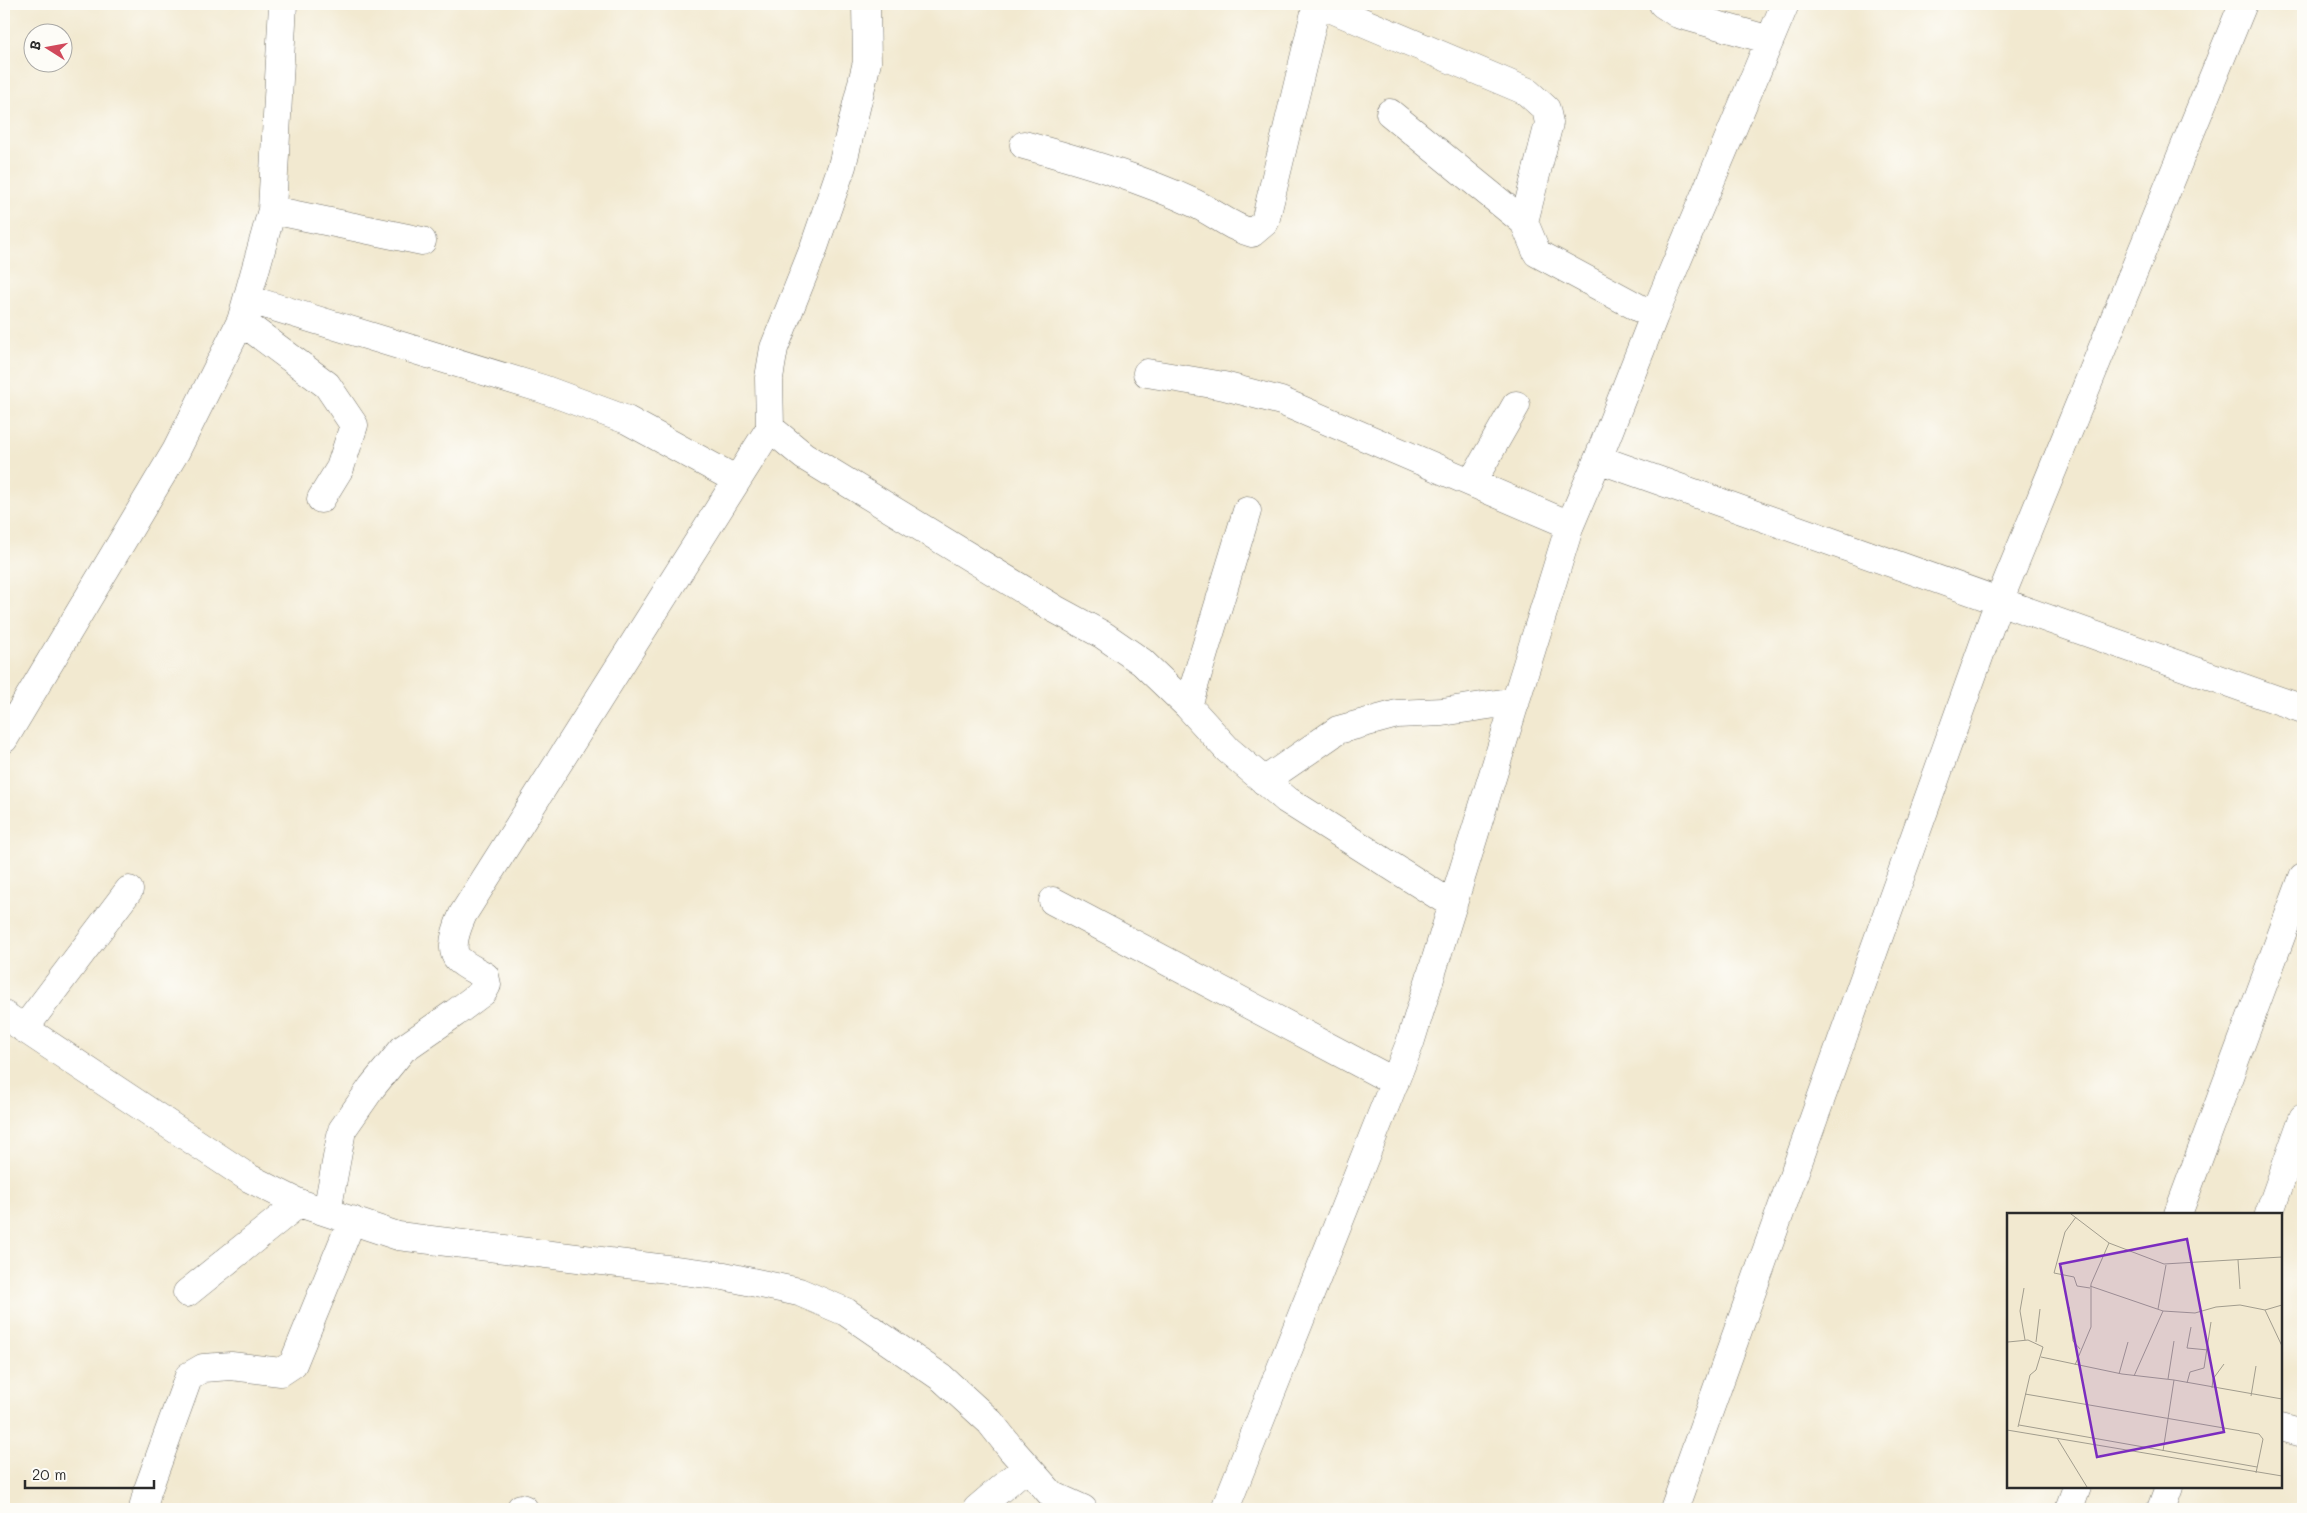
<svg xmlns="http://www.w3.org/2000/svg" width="2307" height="1513" font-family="Mali,sans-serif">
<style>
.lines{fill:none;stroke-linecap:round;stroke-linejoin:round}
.minor-casing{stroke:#716e65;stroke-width:29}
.highway-casing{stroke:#716e65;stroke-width:29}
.minor{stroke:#fff;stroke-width:28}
.highway{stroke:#fff;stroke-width:28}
.inset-road{fill:none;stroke:#a29d8e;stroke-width:1}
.view{fill:#7b2cbf;fill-opacity:0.15;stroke:#7b2cbf;stroke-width:2.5}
.inset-edge{fill:none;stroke:#2b2b2b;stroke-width:2.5}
</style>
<rect width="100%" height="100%" fill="#fdfcf7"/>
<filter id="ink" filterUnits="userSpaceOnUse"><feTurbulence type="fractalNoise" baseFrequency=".02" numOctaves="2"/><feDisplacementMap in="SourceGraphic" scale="10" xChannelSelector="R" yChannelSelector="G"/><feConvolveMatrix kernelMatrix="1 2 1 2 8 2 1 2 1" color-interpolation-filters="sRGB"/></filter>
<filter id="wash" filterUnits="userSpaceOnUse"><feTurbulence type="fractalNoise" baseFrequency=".0096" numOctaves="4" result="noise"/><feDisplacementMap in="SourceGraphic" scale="20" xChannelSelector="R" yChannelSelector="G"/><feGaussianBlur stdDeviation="1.12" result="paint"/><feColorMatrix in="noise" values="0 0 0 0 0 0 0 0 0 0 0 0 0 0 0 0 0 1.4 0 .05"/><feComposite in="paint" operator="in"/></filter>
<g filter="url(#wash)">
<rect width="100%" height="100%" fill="#f2e9d0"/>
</g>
<g filter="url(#ink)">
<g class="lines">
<g class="minor-casing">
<path id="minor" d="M866 4 867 62 842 166 812 253 774 348 769 378 770 428 804 456 1055 609 1103 635 1142 662 1188 706 1228 750 1287 800 1453 905
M1320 4 1526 91 1546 109 1549 123 1524 222 1537 253 1654 316
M1663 4 1678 14 1770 40
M1785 4 1654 316 1598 459 2303 709
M1390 113 1524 222
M1024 145C1082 161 1140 178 1194 203 1215 213 1230 227 1252 233L1265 222 1317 4
M272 210 422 241
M248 299 543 389 627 420 737 480
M241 321 327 385 354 425 340 468 321 499
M1147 373 1224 386 1281 401 1570 525
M1472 482 1516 405
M1188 706 1247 511
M4 739 176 451 241 321 272 210 283 4
M1264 781 1338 730 1397 714 1442 712 1516 701
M1053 901 1395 1082
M4 1015 249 1178 299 1203 398 1236 724 1276 799 1292 846 1312 942 1378 990 1422 1012 1450 1052 1495 1083 1509
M24 1029 129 890
M327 1212 342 1130 372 1087 403 1049 455 1013 483 992 487 985 485 976C477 971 465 966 458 959 448 949 458 925 463 914L770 428
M2178 1214 2303 877
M187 1293 299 1203
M2281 1427 2303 1433
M521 1508 524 1509
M143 1509 147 1492 189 1376 203 1368 231 1366 281 1372 293 1364 352 1220
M977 1509 1026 1467
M1225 1509 1410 1043 1570 525 1598 459
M1674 1509 1999 601 2243 4
M2069 1509 2077 1487"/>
</g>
<g class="highway-casing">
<path id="highway" d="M2269 1214 2303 1118
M2161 1509 2169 1487"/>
</g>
<use href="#minor" class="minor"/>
<use href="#highway" class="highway"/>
</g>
</g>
<g transform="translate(2007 1213)">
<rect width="275" height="275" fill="#f2e9d0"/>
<path class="inset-road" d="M64 1 102 30 157 51 275 44M69 4 58 19 47 60 67 64 70 73 83 75M231 47 233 76M83 73 156 98M17 75 13 98 18 127M62 94 66 128 73 136M151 96 159 52M258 97 275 133M184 114 180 135 201 137M1 129 21 127 36 134 29 157 23 162 11 214M29 129 33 96M34 144 115 161 167 167M68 152 84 114V71L102 30M112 161 121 129M127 163 156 98 188 100 209 94 233 92 258 97 275 92M161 166 167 128M180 170 183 159 197 155 204 109M205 175 206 166 217 151M18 181 252 221 256 226 249 260M244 183 249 153M12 212 250 254M0 217 275 263M50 225 80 274M156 238 167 167 275 186"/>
<path class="view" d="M180 26 217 219 90 244 53 51Z"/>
<rect width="275" height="275" class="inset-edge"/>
</g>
<rect width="2307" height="1513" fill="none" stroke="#fdfcf7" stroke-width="20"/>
<g transform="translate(48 48) rotate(281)"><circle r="24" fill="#fdfcf7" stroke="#a9a8a5"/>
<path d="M0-4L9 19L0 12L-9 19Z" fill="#d1495b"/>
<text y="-8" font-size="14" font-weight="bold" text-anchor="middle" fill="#2b2b2b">B</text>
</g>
<path d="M25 1480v8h129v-8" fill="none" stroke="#2b2b2b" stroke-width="2.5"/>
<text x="32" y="1480" font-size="15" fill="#2b2b2b" stroke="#fdfcf7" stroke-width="4" paint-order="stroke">20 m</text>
</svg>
